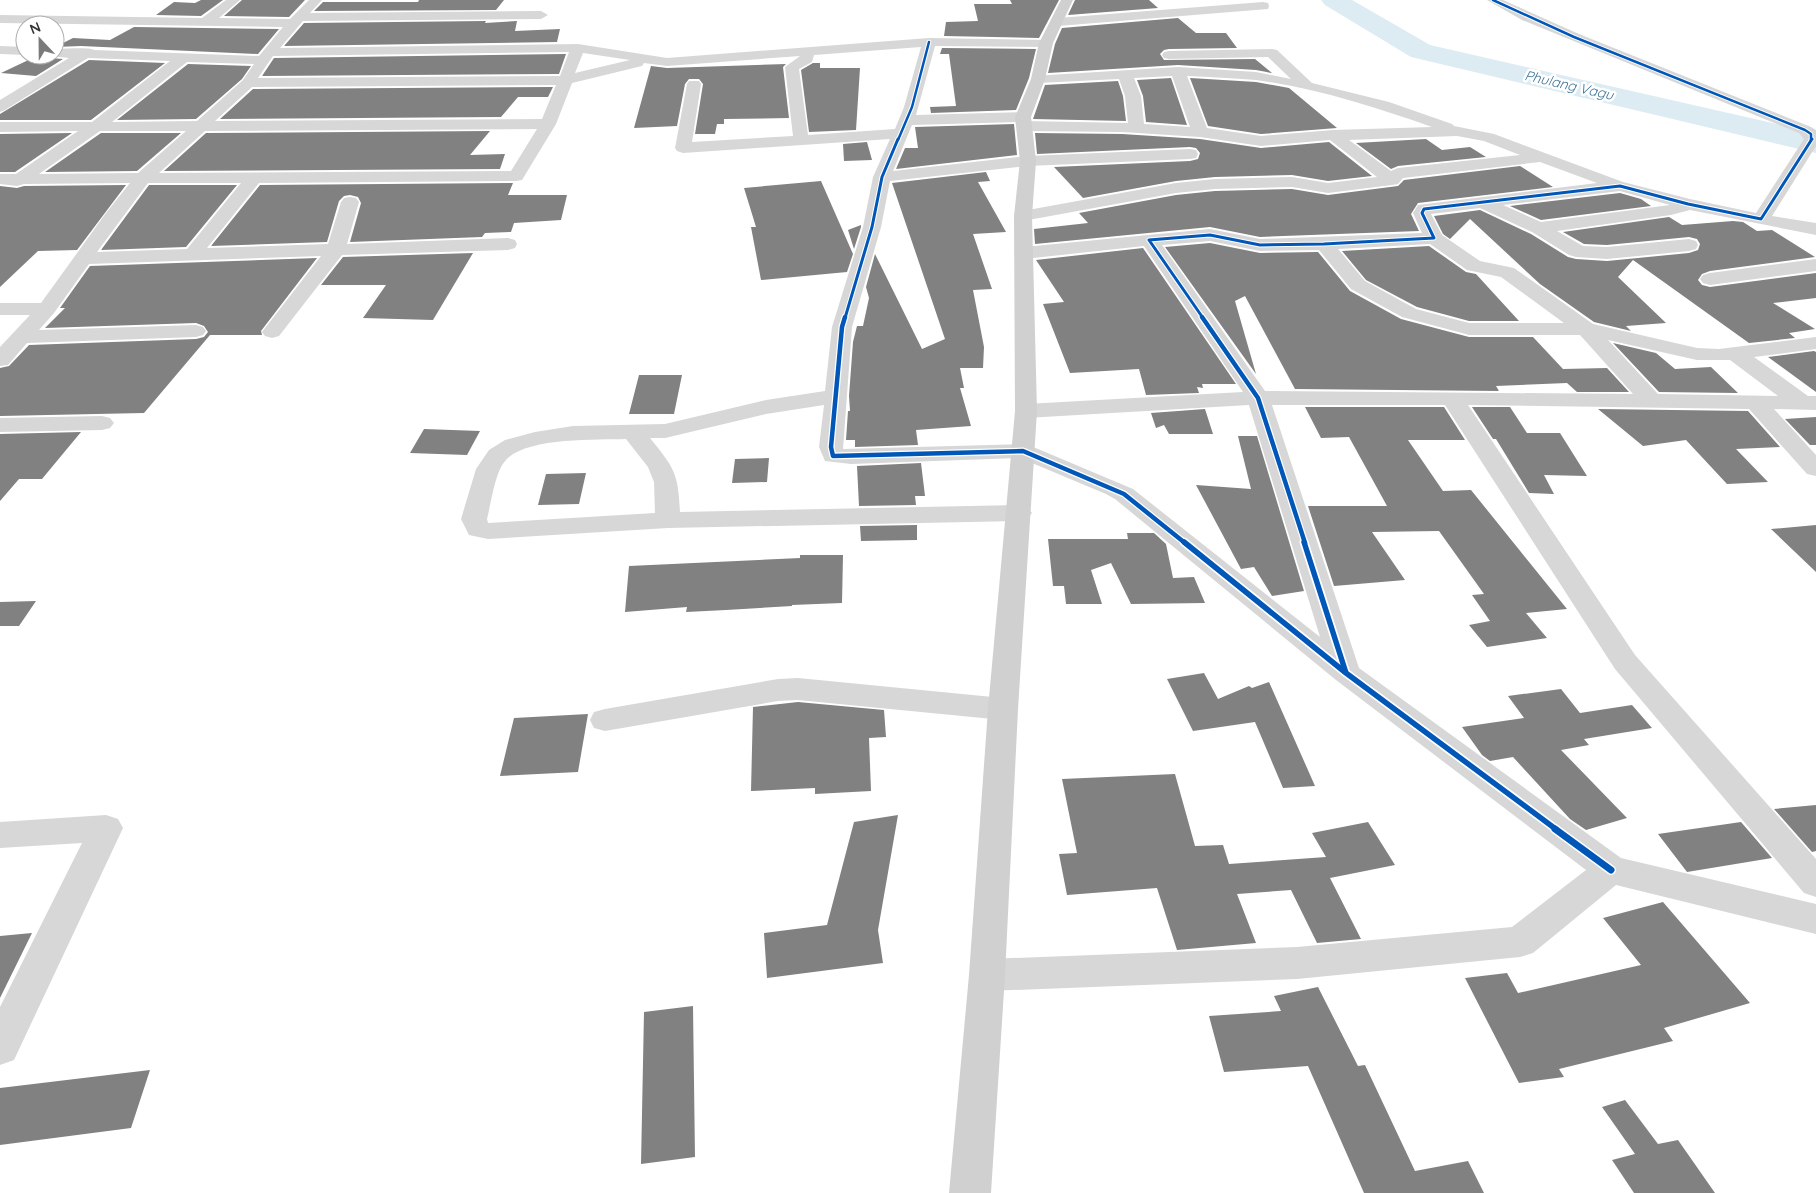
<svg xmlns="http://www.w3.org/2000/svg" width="1816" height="1193" font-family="Quicksand,sans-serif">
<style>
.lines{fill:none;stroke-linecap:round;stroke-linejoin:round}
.river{fill:#ddebf3;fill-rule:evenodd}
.building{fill:#818181}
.street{fill:#d7d7d7;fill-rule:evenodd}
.secondary{fill:#d0d0d0;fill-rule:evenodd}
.cycleway-far4-casing{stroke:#fff;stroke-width:4.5}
.cycleway-far3-casing{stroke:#fff;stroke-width:5}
.cycleway-far2-casing{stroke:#fff;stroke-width:7}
.cycleway-far1-casing{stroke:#fff;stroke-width:9}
.cycleway-casing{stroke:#fff;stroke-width:10}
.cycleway-far4{stroke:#0057b8;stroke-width:2.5}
.cycleway-far3{stroke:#0057b8;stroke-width:3}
.cycleway-far2{stroke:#0057b8;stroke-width:4.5}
.cycleway-far1{stroke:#0057b8;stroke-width:5.5}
.cycleway{stroke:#0057b8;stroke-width:7}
.labels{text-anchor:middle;stroke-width:5;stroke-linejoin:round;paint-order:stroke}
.far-water-label{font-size:14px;font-style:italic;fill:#3f7597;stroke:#fff}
</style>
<rect width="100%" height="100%" fill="#fff"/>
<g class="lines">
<path class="river" d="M1321 0H1352L1430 45 1816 133V153L1411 57 1325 5Z"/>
</g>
<path class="building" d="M201 0H223L201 16 156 15 174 2 195 3Z
M242 0H305L289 17 224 16Z
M419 0H504L496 10 314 11 323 2H418Z
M1010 0H1059L1039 38 944 36 946 22 978 21 974 4H1012Z
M1075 0H1149L1158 8 1068 15Z
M1178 18 1196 33H1226L1237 48 1169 49 1164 50 1160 54 1164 60 1255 59 1272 73 1256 70 1178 65 1048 73 1055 44 1062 28Z
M486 21 485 23 517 21 515 31 560 29 557 42 284 46 304 23Z
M134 27 279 29 258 54 81 46 55 47 73 38 110 40Z
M942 48 1036 49 1029 78 1016 110 931 113 930 107 956 106 949 54H940Z
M566 54 559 74 262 76 274 58Z
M39 55H48L50 58 63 59 36 76 1 73Z
M89 60 165 63 91 120H0V114Z
M813 63H820V68H860L856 130 809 132 801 70Z
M188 64 251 66 242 79 196 119 117 120Z
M786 64 783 67 789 118 724 119V124H717L715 134H695L703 84 699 79H689L685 84 677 126 634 128 651 66 667 68Z
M1171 78 1187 125 1146 122 1143 96 1137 80Z
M1190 78 1256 82 1289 88 1337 128 1261 134 1208 126Z
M1118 81 1123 96 1126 121 1033 119 1045 85Z
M553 87 548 97H518L501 117 220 119 253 89Z
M1014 124 1017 155 896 169 905 148H918L915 127Z
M490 131 470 155 505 154 500 169 164 171 206 133Z
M72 133 15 172H0V134Z
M101 133H181L137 171 45 172Z
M1035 133 1122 134 1200 139 1261 148 1329 142 1372 176 1328 181 1292 175 1215 177 1176 181 1083 198 1054 167 1190 161 1198 159 1200 153 1196 148 1190 147 1037 154Z
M1426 139 1442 150 1470 147 1486 157 1398 166 1391 169 1356 143Z
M867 142 872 160 844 161 843 144Z
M1520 166 1553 187 1418 203 1411 214 1419 231 1260 237 1210 227 1035 244 1034 229 1088 223 1079 213 1176 195 1215 191 1292 189 1328 195 1398 186 1404 180Z
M986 172 990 181 978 182 1006 232 973 234 992 289 973 290 984 347 983 368H960L964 388H960L971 426 916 430 918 445 855 447V440H846L848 411H850L849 396 853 342 857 326H863L869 298 866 287 875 254 922 349 945 339 892 183Z
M821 181 853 254 847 272 761 280 751 227H756L744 188Z
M513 183 508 195H567L561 220 514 223 511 232 485 233 482 237 350 242 361 203 358 197 350 195 344 196 339 201 327 242 211 246 260 185Z
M126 185 77 250 38 251 0 287V186L17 188 24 186Z
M149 185H237L186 247 101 250Z
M1620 193 1641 199 1651 206 1541 220 1510 206Z
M1480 210 1531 234 1568 257 1576 259 1607 261 1689 253 1698 250 1700 244 1697 239 1689 237 1607 245 1584 244 1563 232 1669 217 1682 225 1733 221 1743 222 1757 231 1772 230 1815 257 1710 271 1702 274 1698 280 1702 285 1710 287 1816 273V298L1773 303 1815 329 1789 333 1795 338 1749 343 1633 260 1618 277 1666 323 1626 326 1631 331 1594 322 1540 284 1470 219 1450 239 1443 234 1434 216Z
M861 225V227L854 249 848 230Z
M1210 243 1260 253 1318 252 1350 291 1401 319 1469 337H1533L1563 369 1607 368 1629 392H1577L1567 383 1496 386 1499 391 1295 389 1245 296 1235 301 1256 374 1165 247Z
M1429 246 1466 272 1476 274 1519 321H1469L1417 307 1366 280 1342 251Z
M1143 248 1236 384H1202L1203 388 1197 387 1199 393 1146 395 1139 369 1070 373 1043 304 1064 302 1036 260Z
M473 253 433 320 363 318 386 285H321L343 257Z
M317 258 261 331 262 335H210L144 413 0 416V368L9 366 29 345 196 339 204 337 208 332 204 326 196 323 45 328 65 308H60L90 266Z
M1613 343 1656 353 1675 369 1711 367 1738 393 1659 392Z
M1814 351 1816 352V392L1768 357Z
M639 375H682L674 414H629Z
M1305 407H1444L1465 440H1408L1443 491 1471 490 1567 609 1526 613 1547 638 1487 647 1469 625 1490 621 1472 595 1484 594 1439 531 1372 532 1405 580 1334 586 1308 506H1387L1349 437 1321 438Z
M1472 407H1510L1527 433H1560L1587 476 1544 475 1554 494 1529 493 1496 439H1493Z
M1205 409 1213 434H1169L1164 425 1156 428 1151 413Z
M1598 409 1748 411 1780 447 1736 449 1768 482 1727 484 1686 440 1643 446Z
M1816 417V445H1810L1785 419Z
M424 429 480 431 467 455 410 453Z
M81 432 42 479H19L0 501V434Z
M1238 436H1257L1304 591 1272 596 1254 567 1241 569 1196 485 1251 489Z
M769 458 767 482 732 483 735 459Z
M921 463 925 496H915L916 505 859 506 857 466Z
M586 473 579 504 538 505 546 474Z
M917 525V540L861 541 860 526Z
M1816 525V572L1771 529Z
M1127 533H1154L1166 544 1173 578 1194 577 1205 603 1131 604 1111 563 1091 570 1102 604H1066L1064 586H1053L1048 539H1128Z
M800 555H843L842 603 792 605V606L726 610 686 612 687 607 625 612 629 566 800 558Z
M36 601 19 626H0V602Z
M1204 673 1218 699 1249 686 1252 688 1269 682 1315 786 1283 788 1255 722 1193 731 1167 679Z
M1561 689 1580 713 1632 705 1652 728 1584 739 1589 745 1561 750 1627 818 1586 830 1570 819 1513 757 1490 761 1482 755 1462 727 1524 718 1508 696Z
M798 702 884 710 886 737 869 738 871 791 815 794V788L751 791 753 707Z
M588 714 578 772 500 776 514 718Z
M1175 774 1195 846 1223 845 1229 864 1326 857 1312 833 1368 822 1395 865 1330 878 1361 939 1317 943 1291 890 1237 894 1256 943 1177 950 1157 888 1067 895 1059 854 1077 853 1062 779Z
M1816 805V851L1812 852 1774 809Z
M898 815 878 930 883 963 767 978 764 933 827 925 854 822Z
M1741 822 1772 858 1687 872 1658 834Z
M1663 902 1750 1003 1664 1028 1673 1041 1559 1069 1564 1077 1519 1083 1465 978 1507 973 1518 993 1641 965 1603 918Z
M32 933 0 998V936Z
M1318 987 1358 1066 1365 1065 1415 1171 1468 1161 1484 1193H1364L1308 1066 1224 1072 1209 1016 1281 1011 1274 996Z
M693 1006 695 1157 641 1164 644 1012Z
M150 1070 131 1128 0 1145V1088Z
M1625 1100 1658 1144 1678 1140 1715 1193H1634L1612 1160 1635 1154 1602 1107Z"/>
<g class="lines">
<path class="street" d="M226 0H240L219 18 290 19 309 0H322L310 13 541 11 548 15 541 19 303 21 280 48 578 44 667 58 929 38 1051 40 1053 43 1046 47 935 46 916 115 1023 112 1029 114 1031 117 1025 121 1128 123 1125 96 1119 79 1038 83 1033 82 1031 79 1033 76 1178 67 1256 72 1291 79 1268 57 1169 59 1164 58 1162 55 1164 52 1169 51 1272 49 1277 50 1312 83 1389 102 1452 124 1454 126 1494 134 1623 182 1690 199 1756 213 1804 139 1799 133 1522 20 1487 0H1503L1579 34 1811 127 1816 130V146L1772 216 1816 223V235L1690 210 1671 215 1557 231 1583 246 1607 247 1689 239 1696 241 1698 245 1696 249 1689 251 1607 259 1576 257 1569 255 1532 232 1480 208 1431 214 1442 235 1480 261 1514 268 1593 324 1697 348 1719 349 1816 337V349L1754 357 1808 396H1816V410L1774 409 1816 455V476L1807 474 1749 409 1468 405 1635 655 1816 859V897L1804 893 1615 669 1445 405H1272L1359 668 1621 858 1816 904V934L1616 885 1533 953 1520 957 1297 979 987 991 974 986 969 975 974 964 987 959 1297 947 1512 927 1586 870 1336 680 1115 499 1106 494 1020 458 851 464 825 461 819 447 824 405 766 414 665 438H650C675 469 678 473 680 512L1019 505 1028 508 1032 513 1028 518 1019 521 668 528 488 539 469 535 461 519 476 469 489 450 505 440 535 432 573 426 665 424 766 400 825 391 832 327 863 227 873 177 890 139 683 153 677 151 675 148 687 84 689 81H699L701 84 692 142 793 136 785 67 800 56 667 66 644 63 642 66 572 83 556 124 522 180 516 181 259 183 207 248 328 244 341 202 344 198 350 197 356 198 359 202 347 244 508 238 515 240 517 244 515 248 508 250 342 255 279 336 272 338 265 336 262 332 321 256 89 264 54 313 39 330 196 325 203 327 206 331 203 335 196 337 27 343 8 365 0 366V347L30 315H0V303H41L106 213 130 183 24 184 17 186 0 184V174H16L78 131 0 132V122H92L170 61 88 58 5 110 0 112V100L69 58 50 56 55 55V49C65 49 87 47 94 50L259 56 283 27 0 23V15L202 18ZM921 47 904 107 895 129 808 135 799 69 812 62 814 55ZM569 52 560 76 258 78 273 56ZM583 53 630 60 575 73ZM187 62 254 64 243 80 197 121 112 122ZM1172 76 1190 127 1144 124 1141 96 1134 78ZM1187 76C1210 77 1233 78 1256 80 1316 88 1375 107 1432 127L1333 130 1261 136 1207 128ZM556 85 542 119 215 121 252 87ZM1022 122 1016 126 1018 129 1024 131 1122 132 1200 137 1261 146 1330 140 1377 177 1328 183 1292 177 1215 179 1176 183 1017 212 1014 216 1017 220 1023 221 1176 193 1215 189 1292 187 1328 193 1392 185 1398 184 1403 178 1540 162 1597 183 1418 205 1413 213 1422 233 1260 239 1210 229 1024 247 1017 249 1014 253 1017 257 1024 259 1144 246 1243 392 1026 404 1018 406 1015 411 1018 416 1026 418 1249 405 1320 637 1133 489 1031 446 1023 444 843 449 852 327 881 227 890 181 1028 166 1190 159 1196 158 1198 154 1196 150 1190 149 1028 156 893 171 912 125ZM537 129 511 171 159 173 205 131ZM100 131H186L138 173 39 174ZM1457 136 1484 141 1520 155 1398 168 1391 171 1349 140ZM148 183H241L187 249 97 252ZM1620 191 1670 205 1541 222 1503 205ZM1210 241 1260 251 1319 250 1351 289 1402 317 1462 333 1469 335H1580L1633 394 1265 391 1162 245ZM1430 244 1467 270 1501 277 1564 323H1469L1416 309 1365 281 1338 249ZM1608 340 1697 360H1730L1778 396 1658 394ZM626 439 648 467 654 482 655 513 488 523 487 519C491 504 495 471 506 460 527 437 596 440 626 439Z
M1263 2 1268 3 1269 6 1268 9 1058 26 1051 22 1058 18Z
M0 46 25 47 26 55 0 54Z
M1816 259V271L1710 285 1703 283 1700 279 1703 275 1710 273Z
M102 416 110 418 114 423 110 428 102 430 0 432V418Z
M798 678 1003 698 1014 701 1018 709 1014 717 1003 720 798 700 778 701 605 731 594 728 590 720 594 712 605 709 778 679Z
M106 815 118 819 123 828 14 1060 0 1065V1007L82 843 0 848V822Z"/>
<path class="secondary" d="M1061 0H1073L1053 43 1045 79 1031 117 1036 161 1032 216 1037 411 1018 709 1005 975 991 1193H949L969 975 988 709 1015 411 1014 216 1020 161 1015 117 1031 79 1039 43Z"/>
<g class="cycleway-far4-casing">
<path id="cycleway-far4" d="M1493 0 1574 37 1805 130 1811 134V140
M898 140 912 107 929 42"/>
</g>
<g class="cycleway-far3-casing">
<path id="cycleway-far3" d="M845 318 872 227 882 177 898 139
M1203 318 1149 240 1210 235 1260 245 1324 244 1434 238 1422 213 1424 209 1620 186 1688 204 1761 219 1812 139"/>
</g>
<g class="cycleway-far2-casing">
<path id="cycleway-far2" d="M845 317 842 327 831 447 833 456 1023 451 1124 494 1185 543
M1202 317 1258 398 1305 543"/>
</g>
<g class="cycleway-far1-casing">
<path id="cycleway-far1" d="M1184 542 1346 673 1557 830
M1304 542 1346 673"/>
</g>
<g class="cycleway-casing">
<path id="cycleway" d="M1555 829 1611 870"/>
</g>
<use href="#cycleway-far4" class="cycleway-far4"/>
<use href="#cycleway-far3" class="cycleway-far3"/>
<use href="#cycleway-far2" class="cycleway-far2"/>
<use href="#cycleway-far1" class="cycleway-far1"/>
<use href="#cycleway" class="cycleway"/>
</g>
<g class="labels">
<g class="far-water-label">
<text transform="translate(1569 85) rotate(13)" y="5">Phulang Vagu</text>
</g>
</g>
<g transform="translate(40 40) rotate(338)"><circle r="24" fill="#ffffff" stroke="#adadad"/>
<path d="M0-4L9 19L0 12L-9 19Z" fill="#7a7a7a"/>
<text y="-8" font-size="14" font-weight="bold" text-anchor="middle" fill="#333333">N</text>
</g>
</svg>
